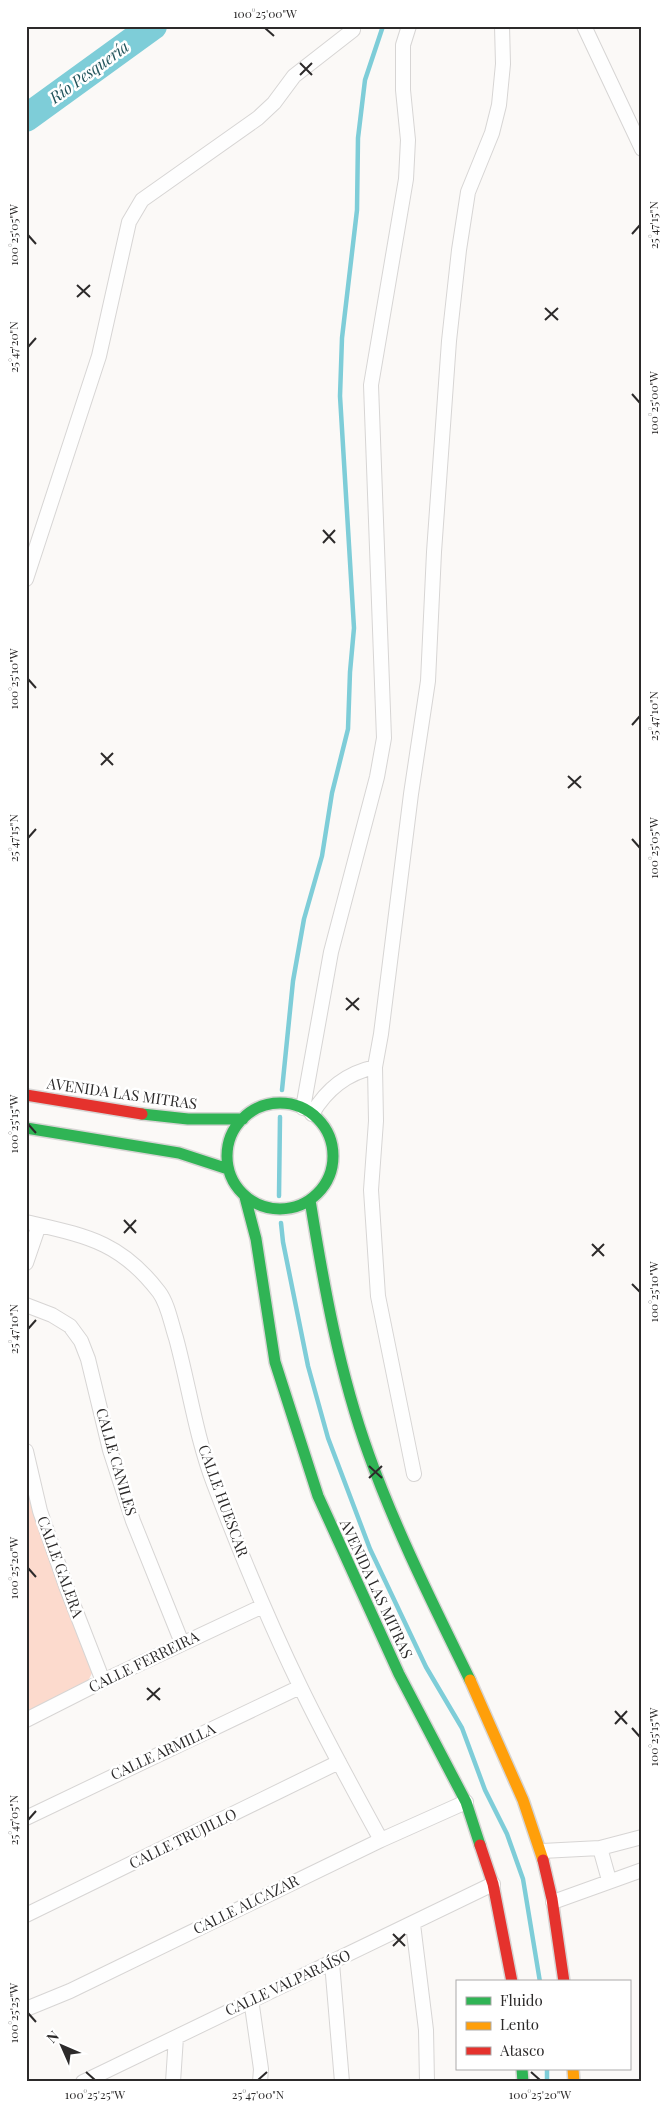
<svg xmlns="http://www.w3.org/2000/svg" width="668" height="2108" font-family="'Playfair Display',serif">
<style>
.green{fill:#fcdacd}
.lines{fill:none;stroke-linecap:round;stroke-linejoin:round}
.stream{stroke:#7ecdd8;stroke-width:4.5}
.river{stroke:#7ecdd8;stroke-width:28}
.street-casing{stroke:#d7d5d4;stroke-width:16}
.fast-casing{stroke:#d7d5d4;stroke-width:14}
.slow-casing{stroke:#d7d5d4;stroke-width:14}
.jam-casing{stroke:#d7d5d4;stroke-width:14}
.street{stroke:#fefefe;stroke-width:14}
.fast{stroke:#30b455;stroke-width:11}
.slow{stroke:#ff9f0a;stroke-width:11}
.jam{stroke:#e5322d;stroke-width:11}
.ticks{fill:none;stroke:#2c2a2a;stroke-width:2}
.labels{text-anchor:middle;stroke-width:5;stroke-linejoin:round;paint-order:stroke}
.street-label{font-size:15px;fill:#2c2a2a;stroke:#fff}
.water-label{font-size:16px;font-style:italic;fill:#23545b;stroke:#fff}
.neatline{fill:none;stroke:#2c2a2a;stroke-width:2}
.ticks-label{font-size:12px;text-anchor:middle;fill:#2c2a2a}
</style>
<rect width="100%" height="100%" fill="#fbf9f7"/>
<path class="green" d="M26 1483 36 1521 68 1609 92 1662V1673L87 1683 26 1712Z"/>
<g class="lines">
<path class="stream" d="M282 1090 293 981 304 919 322 856 332 793 348 729 350 672 354 628 340 396 342 338 357 210 358 138 365 80 383 26
M279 1196 280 1117
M281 1223 283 1242 308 1366 328 1438 370 1549 426 1667 462 1728 485 1790 507 1834 523 1879 540 1982
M547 2069V2082"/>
<path class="river" d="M26 118 153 26"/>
<g class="street-casing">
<path id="street" d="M584 26 642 149
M26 579 99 356 129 222 142 200 258 118 274 103 294 76 353 30
M375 1067 376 1121 371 1190 378 1296 414 1474
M303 1108 331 952 377 777 384 738 371 385 406 179 408 140 403 90V45L409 26
M312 1114C326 1090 347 1073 375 1067L381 1034 411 794 428 681 434 552 449 341 459 250 468 192 492 133 499 105 503 64 502 26
M26 1222C86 1236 120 1241 159 1292 168 1304 171 1323 176 1338 189 1386 196 1437 214 1484 240 1552 268 1620 300 1686 325 1738 353 1789 381 1840
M26 1263 39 1225
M26 1305 52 1315 70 1326 81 1341 88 1359 110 1450 133 1521 182 1643
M26 1451 40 1511 66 1586 103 1681
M26 1720 103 1681 263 1606
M26 1818 300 1687
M600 1848 609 1880
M542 1851 600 1848 642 1837
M553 1902 642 1870
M26 1915 339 1762
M413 1924 426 2030 427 2082
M332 1963 342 2082
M251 1999 261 2069 260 2082
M26 2009 70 1991 381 1840 466 1802
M83 2082 493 1884
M173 2082 176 2037"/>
</g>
<g class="fast-casing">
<path id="fast" d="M227 1156a53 53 0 1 1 106 0a53 53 0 1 1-106 0Z
M142 1114 188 1119H243
M26 1128 179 1153 228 1169
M245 1197 256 1239 275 1362 318 1496 399 1674 466 1802 480 1845
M310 1200C324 1287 339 1372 369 1455 397 1533 434 1606 470 1680
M522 2069 523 2082"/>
</g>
<g class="slow-casing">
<path id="slow" d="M470 1680 523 1800 543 1860
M573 2069 574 2082"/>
</g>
<g class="jam-casing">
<path id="jam" d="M26 1095 142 1114
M480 1845 493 1884 512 1982
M543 1860 552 1899 564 1982"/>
</g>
<use href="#street" class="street"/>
<use href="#fast" class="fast"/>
<use href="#slow" class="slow"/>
<use href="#jam" class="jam"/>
</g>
<path class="ticks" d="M265 28 274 36M300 63 312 75M300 75 312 63M632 234 640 225M28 235 36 244M77 285 90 297M77 297 90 285M545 308 558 320M545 320 558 308M28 347 36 338M632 394 640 403M323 530 335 543M323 543 335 530M28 679 36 688M632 725 640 716M101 753 113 765M101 765 113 753M568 776 581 788M568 788 581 776M28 838 36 829M632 839 640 848M346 998 359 1010M346 1010 359 998M28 1124 36 1133M124 1220 136 1233M124 1233 136 1220M592 1244 604 1256M592 1256 604 1244M632 1284 640 1292M28 1329 36 1320M369 1466 382 1478M369 1478 382 1466M28 1568 36 1577M147 1688 160 1700M147 1700 160 1688M615 1711 627 1724M615 1724 627 1711M632 1728 640 1737M28 1820 36 1811M393 1934 405 1946M393 1946 405 1934M28 2013 36 2022M86 2072 95 2080M531 2072 540 2080M258 2080 267 2072"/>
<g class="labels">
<g class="street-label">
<text transform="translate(122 1094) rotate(8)" y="5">AVENIDA LAS MITRAS</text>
<text transform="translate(116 1462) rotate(74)" y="5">CALLE CANILES</text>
<text transform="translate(223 1501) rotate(70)" y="5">CALLE HUESCAR</text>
<text transform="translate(60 1567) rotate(70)" y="5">CALLE GALERA</text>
<text transform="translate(376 1589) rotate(65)" y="5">AVENIDA LAS MITRAS</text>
<text transform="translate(144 1662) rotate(-26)" y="5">CALLE FERREIRA</text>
<text transform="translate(163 1752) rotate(-25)" y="5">CALLE ARMILLA</text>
<text transform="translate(183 1839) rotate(-26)" y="5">CALLE TRUJILLO</text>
<text transform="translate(246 1905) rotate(-26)" y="5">CALLE ALCAZAR</text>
<text transform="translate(288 1983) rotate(-25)" y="5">CALLE VALPARAÍSO</text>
</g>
<g class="water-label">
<text transform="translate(89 72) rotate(-36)" y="6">Río Pesquería</text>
</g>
</g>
<rect width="668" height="2108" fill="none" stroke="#ffffff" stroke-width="55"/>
<rect x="456" y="1980" width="175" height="90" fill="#ffffff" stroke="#abaaaa"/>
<rect x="466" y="1997" width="25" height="8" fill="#30b455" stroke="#abaaaa"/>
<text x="500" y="2006" font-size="15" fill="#2c2a2a">Fluido</text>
<rect x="466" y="2022" width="25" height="8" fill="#ff9f0a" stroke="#abaaaa"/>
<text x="500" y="2030" font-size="15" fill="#2c2a2a">Lento</text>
<rect x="466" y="2047" width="25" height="8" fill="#e5322d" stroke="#abaaaa"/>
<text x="500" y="2056" font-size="15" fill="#2c2a2a">Atasco</text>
<g transform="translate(62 2046) rotate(315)" stroke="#ffffff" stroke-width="4" paint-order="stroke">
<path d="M0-4L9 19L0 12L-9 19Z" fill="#2c2a2a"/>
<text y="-8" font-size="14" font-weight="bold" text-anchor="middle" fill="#2c2a2a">N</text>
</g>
<rect x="28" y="28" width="612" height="2052" class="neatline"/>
<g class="ticks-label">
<text x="265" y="18">100°25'00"W</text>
<text transform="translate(654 225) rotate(-90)" y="4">25°47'15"N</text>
<text transform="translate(14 235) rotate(-90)" y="4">100°25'05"W</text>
<text transform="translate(14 347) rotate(-90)" y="4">25°47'20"N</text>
<text transform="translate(654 403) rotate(-90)" y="4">100°25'00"W</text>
<text transform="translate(14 679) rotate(-90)" y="4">100°25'10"W</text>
<text transform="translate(654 716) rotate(-90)" y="4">25°47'10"N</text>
<text transform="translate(14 838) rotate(-90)" y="4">25°47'15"N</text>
<text transform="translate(654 848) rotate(-90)" y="4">100°25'05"W</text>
<text transform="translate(14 1124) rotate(-90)" y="4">100°25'15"W</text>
<text transform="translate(654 1292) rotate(-90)" y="4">100°25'10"W</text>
<text transform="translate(14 1329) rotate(-90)" y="4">25°47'10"N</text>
<text transform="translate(14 1568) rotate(-90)" y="4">100°25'20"W</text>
<text transform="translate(654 1737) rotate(-90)" y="4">100°25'15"W</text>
<text transform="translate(14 1820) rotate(-90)" y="4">25°47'05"N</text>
<text transform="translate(14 2013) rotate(-90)" y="4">100°25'25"W</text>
<text x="95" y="2099">100°25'25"W</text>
<text x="258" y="2099">25°47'00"N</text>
<text x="540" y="2099">100°25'20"W</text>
</g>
</svg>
